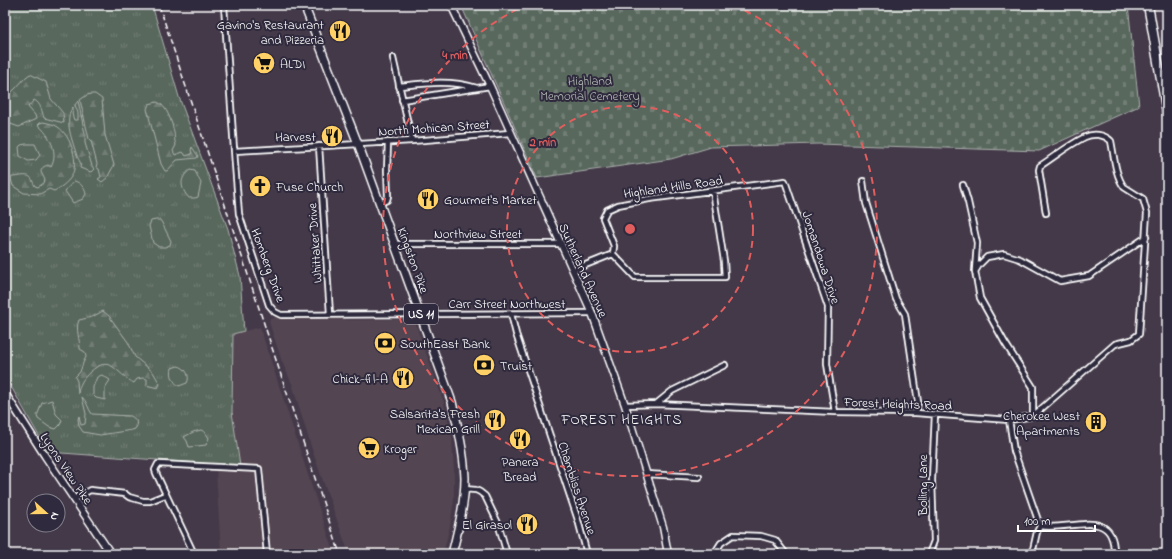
<svg xmlns="http://www.w3.org/2000/svg" width="1172" height="559" font-family="'Indie Flower',sans-serif">
<style>
.built{fill:#524451}
.grass{fill:url(#grass-tufts);stroke:#acb3ae}
.forest{fill:url(#forest-firs);stroke:#acb3ae}
.cemetery{fill:url(#cemetery-stones);stroke:#acb3ae}
.pitch{fill:#59675d;stroke:#acb3ae}
.lines{fill:none;stroke-linecap:round;stroke-linejoin:round}
.street-casing{stroke:#fff;stroke-width:8}
.secondary-casing{stroke:#fff;stroke-width:9}
.primary-casing{stroke:#fff;stroke-width:10}
.highway-casing{stroke:#fff;stroke-width:11}
.street{stroke:#2f2a3d;stroke-width:4.5}
.secondary{stroke:#2f2a3d;stroke-width:6}
.primary{stroke:#2f2a3d;stroke-width:7}
.highway{stroke:#2f2a3d;stroke-width:8}
.rail{stroke:#fff;stroke-width:1.5;stroke-dasharray:6 3;stroke-linecap:butt}
.ring{fill:none;stroke:#e05e5e;stroke-width:2;stroke-dasharray:7 5}
.labels{text-anchor:middle;stroke-width:4;stroke-linejoin:round;paint-order:stroke}
.shield{fill:#2f2a3d;stroke:#c1bfc5;stroke-width:1}
.shield-label{font-size:12px;font-weight:bold;fill:#fff}
.poi-label{font-size:13px;fill:#fff;stroke:#2f2a3d;text-anchor:end}
.park-label{font-size:13px;fill:#b4bbb6;stroke:#2f2a3d}
.street-label{font-size:13px;fill:#fff;stroke:#2f2a3d}
.neighbourhood-label{font-size:14px;letter-spacing:1px;fill:#fff;stroke:#2f2a3d}
.centre{fill:#e05e5e;stroke:#2f2a3d;stroke-width:2}
.ring-label{font-size:12px;text-anchor:middle;font-weight:bold;fill:#e05e5e;stroke:#2f2a3d;stroke-width:4;stroke-linejoin:round;paint-order:stroke}
</style>
<defs>
<pattern id="grass-tufts" width="24" height="20" patternUnits="userSpaceOnUse"><rect width="24" height="20" fill="#59675d"/><path d="M3 7l-1-3M5 7V3M7 7l1-3M15 17l-1-3M17 17v-4M19 17l1-3" fill="none" stroke="#727e75"/></pattern>
<pattern id="forest-firs" width="22" height="20" patternUnits="userSpaceOnUse"><rect width="22" height="20" fill="#59675d"/><path d="M5 1l3.5 6h-7zM16 11l3.5 6h-7z" fill="#727e75"/></pattern>
<pattern id="cemetery-stones" width="16" height="16" patternUnits="userSpaceOnUse"><rect width="16" height="16" fill="#59675d"/><path d="M2 7V4a2 2 0 0 1 4 0v3zM10 15v-3a2 2 0 0 1 4 0v3z" fill="#727e75"/></pattern>
</defs>
<rect width="100%" height="100%" fill="#443949"/>
<filter id="ink" filterUnits="userSpaceOnUse"><feTurbulence type="fractalNoise" baseFrequency=".025" numOctaves="2"/><feDisplacementMap in="SourceGraphic" scale="8" xChannelSelector="R" yChannelSelector="G"/><feConvolveMatrix kernelMatrix="1 2 1 2 8 2 1 2 1" color-interpolation-filters="sRGB"/></filter>
<g filter="url(#ink)">
<path class="built" d="M275 316 281 317 340 318 348 320 410 319 415 322 444 402 452 437 454 469V500L450 527 443 554H349L313 453 292 384 282 362 269 322 270 319 274 318Z
M260 327 314 493 335 554H221L216 471 217 464 240 466 232 412 233 334Z"/>
<path class="grass" d="M5 5H152L179 97 228 229 240 276 244 331 233 334 232 412 240 466 48 452 5 376Z"/>
<path class="forest" d="M30 74 46 82 51 99 63 113 64 123 44 118C42 112 41 103 34 100L28 107 35 115 36 119 19 127 5 122V98L15 89 26 77Z
M92 94H95L102 99 105 135 114 165 107 178 102 182 98 179 101 177 99 169 96 167 97 164 91 141 89 139 80 100 87 95Z
M78 101 85 134V143L92 166 94 169 91 172 80 168C82 163 79 161 77 156 73 142 63 120 73 107V112L72 114 74 120H78V113L75 105Z
M157 102C167 105 172 123 174 132 175 137 174 140 176 145L173 151 175 155 183 152 186 156 192 154 191 150 192 147 198 156 197 158 177 160 167 171H165L161 164 147 109 149 104Z
M43 122C48 123 54 124 58 127 71 136 80 163 71 177 68 182 59 189 54 191L49 189 40 194 24 193 13 186 11 179 12 177C17 177 27 174 30 177 32 178 33 183 35 186L38 187 44 183 45 180 41 172C41 168 44 166 48 165L51 167C59 153 50 135 38 125L40 123Z
M103 311 109 316 128 342 135 357 153 372 160 384 158 388 146 385 147 384V379L143 378 137 379 134 383C116 374 111 353 90 372 83 378 79 385 78 394L77 381 75 377 80 372 83 363 86 357 85 352 80 349C80 339 75 329 79 320L92 317Z
M82 397C87 401 88 409 92 414L131 416 136 420 137 426 135 429 132 430 100 435 83 432 79 426 78 419 79 416 81 425 85 424 86 414Z"/>
<path class="cemetery" d="M461 5H1128L1139 106 1039 151 818 144 711 147 671 159 537 178Z"/>
<path class="pitch" d="M26 144H35L40 155 36 160 28 161 20 156 19 147 21 145Z
M190 170 195 171 201 183 198 197 195 198H189C180 188 179 178 190 170Z
M74 181C80 182 85 188 86 194L83 199 73 203 65 191Z
M156 220H160L162 223 171 241 170 245 165 247H159L153 243 149 226 151 221Z
M178 366C185 367 191 376 187 383L179 386C173 382 170 375 172 368Z
M102 375 110 380 105 388V400L96 398 93 395V387L97 377Z
M52 400 56 414 62 420 60 425 56 429 49 427 38 419 37 416 42 403Z
M201 430 205 432 209 438 206 445 189 447 187 441 184 437 193 432Z"/>
<g class="lines">
<g class="street-casing">
<path id="street" d="M224 5 235 164 239 214 269 305 275 312 281 315 592 313
M393 58 412 141
M399 86C428 83 449 80 477 88
M402 100 490 86
M319 146 330 314
M234 151 412 141 510 133
M863 181 866 203 896 299 905 314 918 402 916 413
M963 185 968 202 977 243 975 271 980 298 1005 343 1033 387V416
M380 203 387 200 388 196 387 170 388 142
M395 244H561
M613 254 614 246 603 218 607 210 618 205 649 199 785 181 828 307 827 364 835 412
M613 254 635 277H725L724 261 713 191
M573 270 613 254
M976 270 979 265 987 257 1004 254 1020 259 1060 281 1089 276 1146 237
M511 314 516 334 578 520 587 554
M656 404 672 391 725 365
M625 405 656 404 835 412 916 413 1009 420 1033 416 1115 344 1131 340 1139 334 1147 213 1143 199 1124 187C1115 175 1114 155 1111 141 1104 134 1093 133 1085 137 1070 144 1054 157 1040 166L1039 170 1046 213
M1009 420 1014 451 1040 526C1069 532 1115 505 1114 554
M646 474 699 477
M464 489 476 490 480 492 485 496 498 523 507 554
M74 499 90 490 125 494 129 497 143 501H150L165 495
M194 554 156 473 155 470 158 464 259 469 267 554
M714 554 721 543 733 535 761 536 775 540 786 554
M929 554 934 541 932 480 935 414
M1032 554 1037 532 1040 526"/>
</g>
<g class="secondary-casing">
<path id="secondary" d="M451 5 490 86 592 313 625 405 663 527 668 554
M5 393 45 456 111 554"/>
</g>
<g class="primary-casing">
<path id="primary" d="M304 5 360 149 452 402C458 427 464 452 465 478 465 503 458 530 452 554"/>
</g>
<g class="highway-casing">
<path id="highway" d="M1148 5 1167 113"/>
</g>
<use href="#street" class="street"/>
<use href="#secondary" class="secondary"/>
<use href="#primary" class="primary"/>
<use href="#highway" class="highway"/>
<path class="rail" d="M159 5 340 554"/>
</g>
</g>
<g class="ring">
<circle cx="630" cy="229" r="123"/>
<path d="M734 5A247 247 0 1 1 526 5"/>
</g>
<defs>
<g id="restaurant-disc" transform="scale(1.15)"><circle r="9.5" fill="#ffd166" stroke="#2f2a3d"/><path d="M-5-6h1v4h1v-4h1v4h1v-4h1v5L-1.5 .5V6h-2V.5L-5-1ZM5-6V6H3V1.5H1.5Q1.5-4 5-6Z" fill="#111"/></g>
<g id="supermarket-disc" transform="scale(1.15)"><circle r="9.5" fill="#ffd166" stroke="#2f2a3d"/><path d="M-6-5.5h2.5l.6 2H6L4.5 2H-2.5L-4.4-4H-6ZM-1.5 3.2a1.3 1.3 0 1 0 .1 0ZM3 3.2a1.3 1.3 0 1 0 .1 0Z" fill="#111"/></g>
<g id="church-disc" transform="scale(1.15)"><circle r="9.5" fill="#ffd166" stroke="#2f2a3d"/><path d="M-1.2-6h2.4v3.5h3.3v2.4h-3.3V6h-2.4V-.1h-3.3v-2.4h3.3Z" fill="#111"/></g>
<g id="bank-disc" transform="scale(1.15)"><circle r="9.5" fill="#ffd166" stroke="#2f2a3d"/><path d="M-6-4H6V4H-6ZM0-2.3a2.3 2.3 0 1 0 0 4.6a2.3 2.3 0 1 0 0-4.6Z" fill="#111"/></g>
<g id="building-disc" transform="scale(1.15)"><circle r="9.5" fill="#ffd166" stroke="#2f2a3d"/><path d="M-4-6H4V6H1V3H-1V6H-4ZM-2.5-4.3h1.7v1.8h-1.7ZM.8-4.3h1.7v1.8H.8ZM-2.5-1h1.7V.8h-1.7ZM.8-1h1.7V.8H.8Z" fill="#111"/></g>
</defs>
<g fill-rule="evenodd">
<use href="#restaurant-disc" x="340" y="31"/>
<use href="#supermarket-disc" x="264" y="63"/>
<use href="#restaurant-disc" x="332" y="136"/>
<use href="#church-disc" x="260" y="186"/>
<use href="#restaurant-disc" x="428" y="199"/>
<use href="#bank-disc" x="385" y="343"/>
<use href="#bank-disc" x="484" y="365"/>
<use href="#restaurant-disc" x="403" y="378"/>
<use href="#restaurant-disc" x="495" y="420"/>
<use href="#building-disc" x="1096" y="422"/>
<use href="#restaurant-disc" x="520" y="439"/>
<use href="#supermarket-disc" x="369" y="448"/>
<use href="#restaurant-disc" x="527" y="524"/>
</g>
<g class="labels">
<rect class="shield" x="404" y="304" width="34" height="20" rx="3"/>
<g class="shield-label">
<text x="421" y="318">US 11</text>
</g>
<g class="poi-label">
<text x="324" y="29">Gavino's Restaurant<tspan x="324" dy="15">and Pizzeria</tspan></text>
<text x="280" y="68" text-anchor="start">ALDI</text>
<text x="316" y="141">Harvest</text>
<text x="276" y="191" text-anchor="start">Fuse Church</text>
<text x="444" y="204" text-anchor="start">Gourmet's Market</text>
<text x="400" y="348" text-anchor="start">SouthEast Bank</text>
<text x="500" y="370" text-anchor="start">Truist</text>
<text x="388" y="383">Chick-fil-A</text>
<text x="480" y="418">Salsarita's Fresh<tspan x="480" dy="15">Mexican Grill</tspan></text>
<text x="1080" y="420">Cherokee West<tspan x="1080" dy="15">Apartments</tspan></text>
<text x="384" y="453" text-anchor="start">Kroger</text>
<text x="520" y="466" text-anchor="middle">Panera<tspan x="520" dy="15">Bread</tspan></text>
<text x="512" y="529">El Girasol</text>
</g>
<g class="park-label">
<text x="590" y="85">Highland<tspan x="590" dy="15">Memorial Cemetery</tspan></text>
</g>
<g class="street-label">
<text transform="translate(434 127) rotate(-4)" y="5">North Mohican Street</text>
<text transform="translate(673 186) rotate(-8)" y="5">Highland Hills Road</text>
<text x="478" y="238">Northview Street</text>
<text transform="translate(314 243) rotate(-94)" y="5">Whittaker Drive</text>
<text transform="translate(822 257) rotate(72)" y="5">Jomandowa Drive</text>
<text transform="translate(414 260) rotate(70)" y="5">Kingston Pike</text>
<text transform="translate(269 265) rotate(70)" y="5">Homberg Drive</text>
<text transform="translate(584 270) rotate(66)" y="5">Sutherland Avenue</text>
<text x="507" y="308">Carr Street Northwest</text>
<text transform="translate(898 403) rotate(2)" y="5">Forest Heights Road</text>
<text transform="translate(67 468) rotate(56)" y="5">Lyons View Pike</text>
<text transform="translate(922 485) rotate(-90)" y="5">Bolling Lane</text>
<text transform="translate(578 488) rotate(72)" y="5">Chambliss Avenue</text>
</g>
<g class="neighbourhood-label">
<text x="622" y="424">FOREST HEIGHTS</text>
</g>
</g>
<circle cx="630" cy="229" r="6" class="centre"/>
<g class="ring-label">
<text x="455" y="59">4 min</text>
<text x="543" y="146">2 min</text>
</g>
<rect width="1172" height="559" fill="none" stroke="#2f2a3d" stroke-width="20"/>
<rect x="10" y="10" width="1152" height="539" fill="none" stroke="#fff" stroke-width="1.5" filter="url(#ink)"/>
<g transform="translate(46 513) rotate(111)"><circle r="19" fill="#2f2a3d" stroke="#827f8b"/>
<path d="M0-3L7 15L0 10L-7 15Z" fill="#ffd166"/>
<text y="-6" font-size="11" font-weight="bold" text-anchor="middle" fill="#ffffff">N</text>
</g>
<path d="M1018 525v6h77v-6" fill="none" stroke="#ffffff" stroke-width="2"/>
<text x="1024" y="525" font-size="12" fill="#ffffff" stroke="#2f2a3d" stroke-width="3" paint-order="stroke">100 m</text>
</svg>
